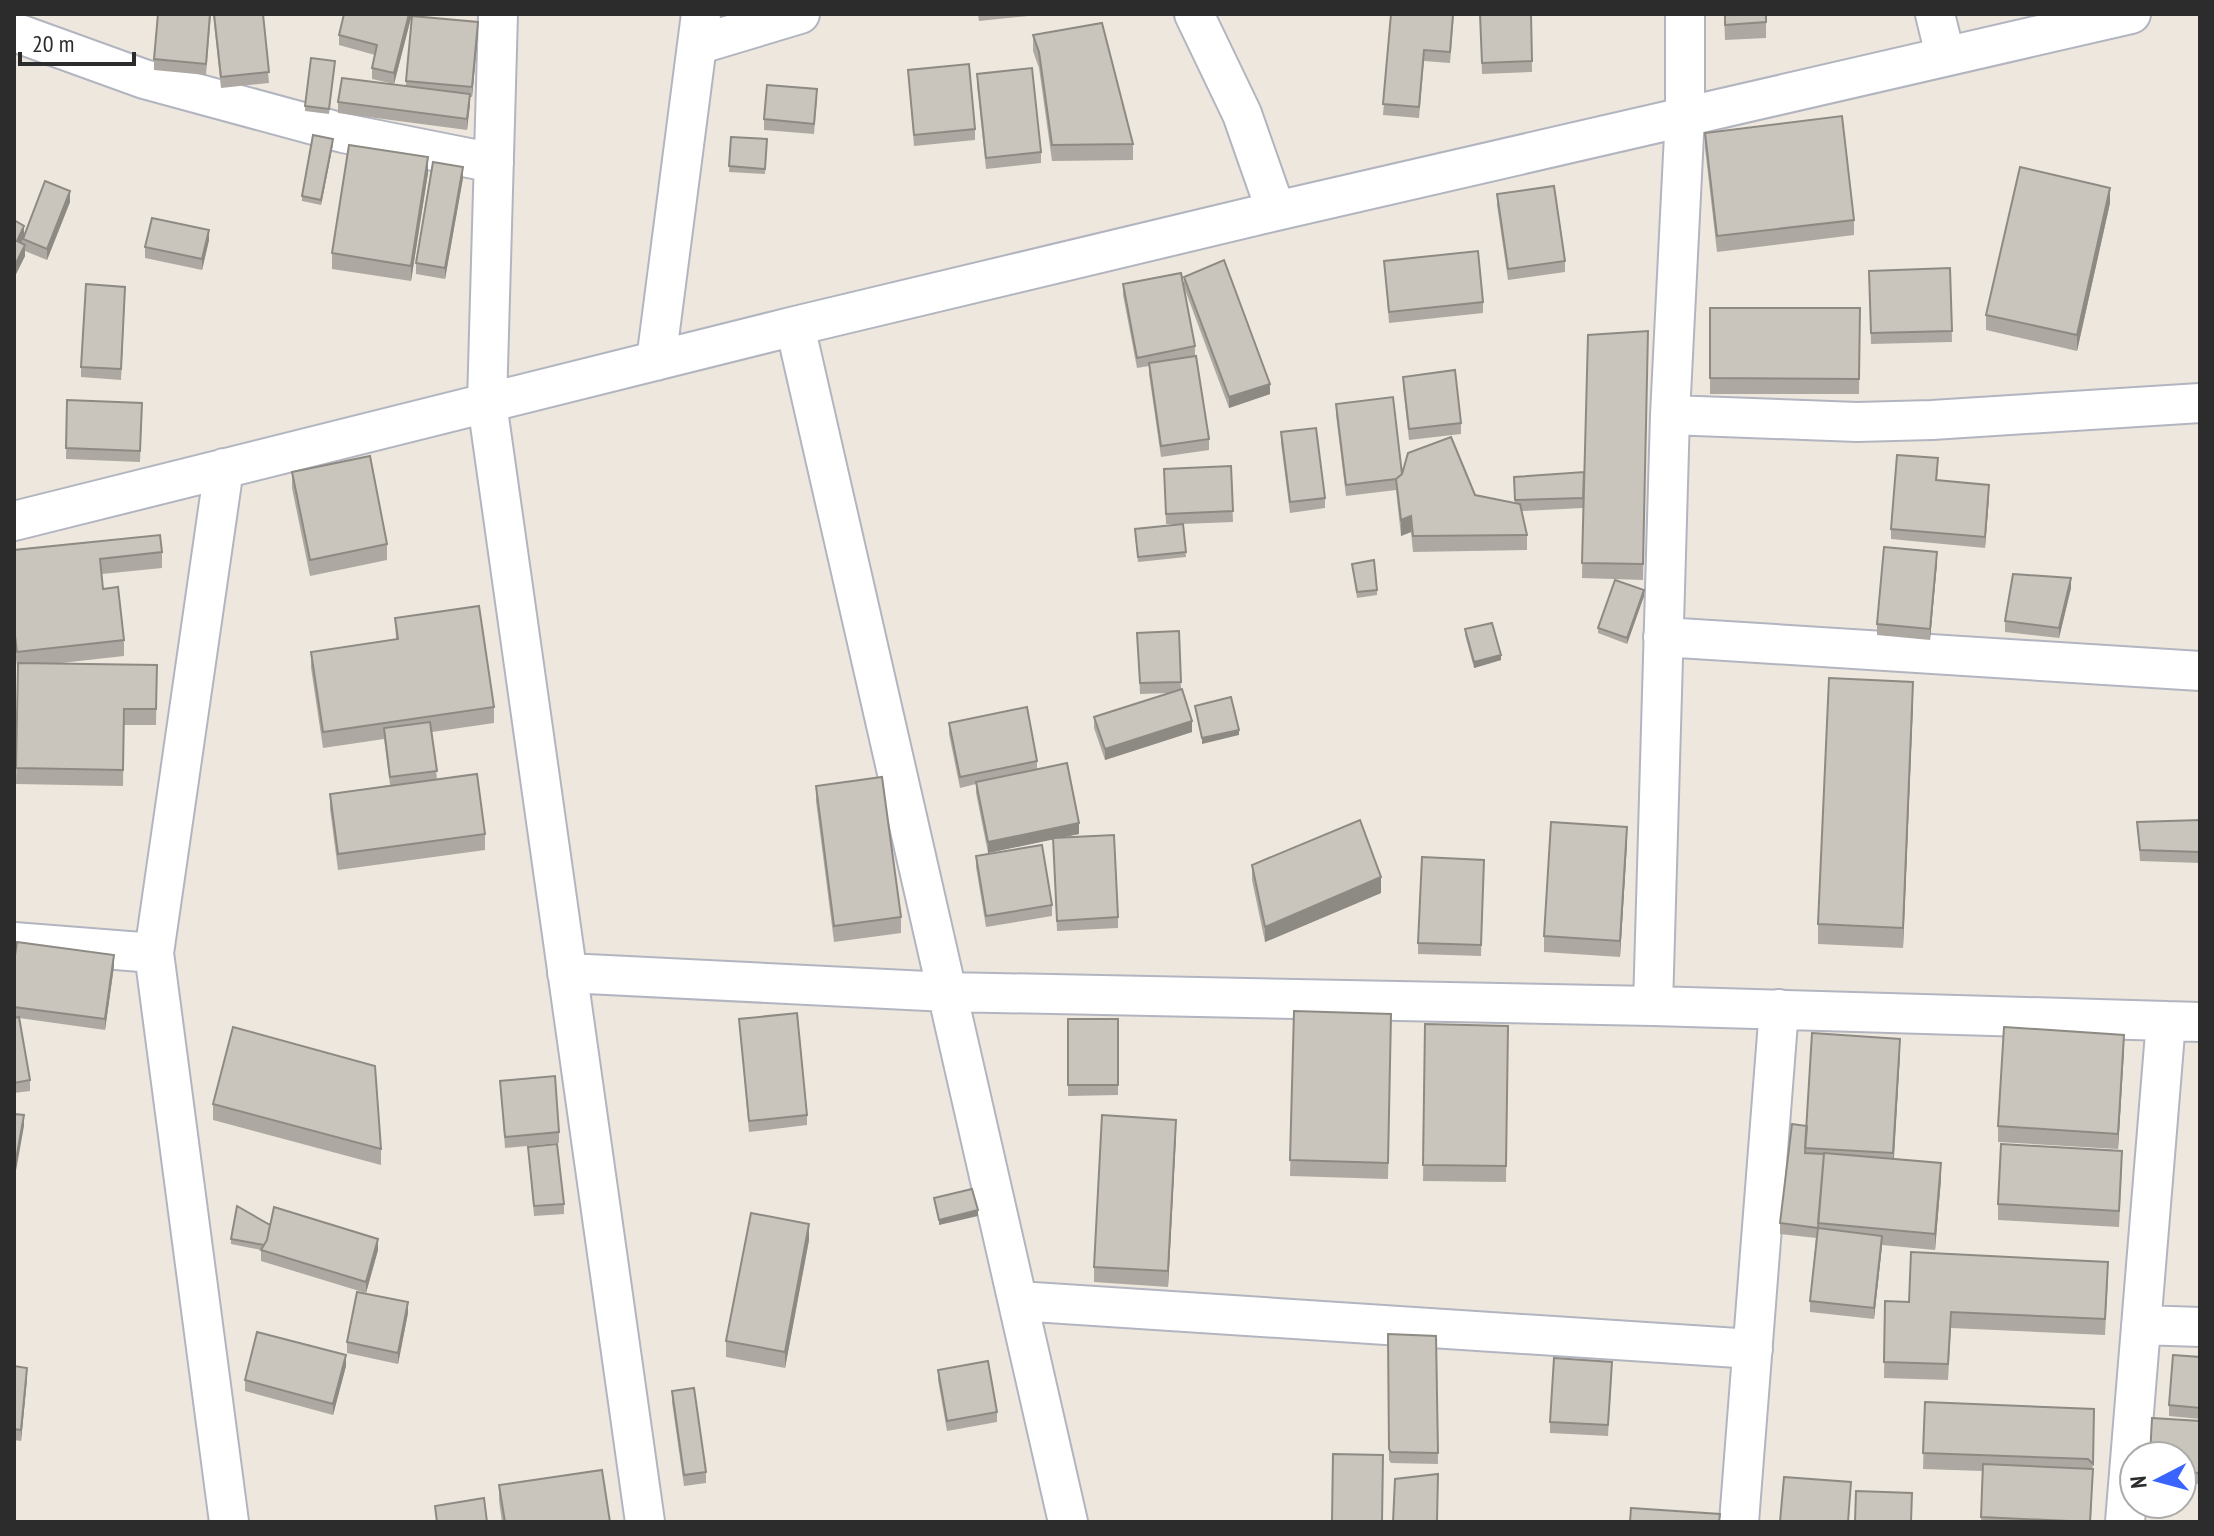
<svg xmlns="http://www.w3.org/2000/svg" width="2214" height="1536" font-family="'PT Sans Narrow',sans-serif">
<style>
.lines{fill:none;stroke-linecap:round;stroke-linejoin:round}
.street-casing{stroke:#b2b5c0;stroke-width:42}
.street{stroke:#fff;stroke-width:38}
.wall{fill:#ada9a2}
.shaded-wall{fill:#8d8a84}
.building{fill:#c9c5bc;stroke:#8d8a84;stroke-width:2}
</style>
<rect width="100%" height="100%" fill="#eee7de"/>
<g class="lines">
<g class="street-casing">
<path id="street" d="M498 14 487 403 645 1522
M1194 14 1242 114 1276 211
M1935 14 1945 55
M14 32 144 79 343 133 494 163
M697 45 800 14
M795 326 1068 1522
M656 361 701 14
M1670 415 1857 422 1932 420 2200 403
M224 468 154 953 229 1522
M14 521 795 326 1276 211 2131 14
M1663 637 2200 671
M14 942 154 953
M567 973 947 992 1653 1006 2200 1022
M1653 1006 1670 415 1685 115V14
M1018 1301 1753 1349
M2141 1325 2200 1327
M1739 1522 1779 1009
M2125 1522 2166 1021"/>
</g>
<use href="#street" class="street"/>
</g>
<path class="wall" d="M211 14 206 75 154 70V59Z
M213 14H263L269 83 221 88Z
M344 14H412L394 84 372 79V68L375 55 339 45V35Z
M978 14H1049L979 21Z
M1391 14H1454L1450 63 1424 61 1419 118 1383 115Z
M1480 14H1531L1532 72 1482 74Z
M1724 14H1766V38L1725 40Z
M478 33 472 97H470L467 130 338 113V102L406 86V81Z
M1033 35 1133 144V160L1052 161 1039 68 1033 51Z
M335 66 329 114 305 111V106Z
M908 70 975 129V140L914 146Z
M977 74 1041 152V163L986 169 977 85Z
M817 100 814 134 764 130V119Z
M1705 133 1854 220V235L1717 252 1705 148Z
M731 137 767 139 765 174 729 172Z
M333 144 321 205 302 201V196Z
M428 173 411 281 332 269V253Z
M463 178 445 279 416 274V263Z
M45 181 70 191V202L47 260 25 251V256L14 278V220L24 226V234Z
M1497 194 1565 261V272L1508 280 1497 205Z
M2110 203 2077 351 1986 330V315Z
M209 240 202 270 145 258V247Z
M1384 261 1483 302V313L1389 323Z
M1950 268 1952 342 1871 344 1869 271Z
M1184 277 1270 394 1229 408 1184 287Z
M1123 284 1195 346V357L1209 439V450L1161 457 1149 374V366L1137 368 1123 295Z
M125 297 121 380 81 377V367Z
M1710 308H1860L1859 394H1710Z
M1648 331 1643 580 1582 578 1583 508 1522 511 1527 535V550L1413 552 1411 532 1401 536 1396 490 1346 496 1336 415V404L1402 474 1475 495 1515 503 1514 477 1584 472Z
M1403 377 1461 423V434L1409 440 1403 387Z
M67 400 142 403 140 462 66 459Z
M1281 432 1325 498V508L1290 513 1281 443Z
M1231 466 1233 522 1183 524 1186 557 1138 562 1135 534 1179 524H1166L1164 469Z
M1938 469 1937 480 1989 496 1985 548 1891 539V529Z
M292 472 387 544V560L310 576 292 488Z
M14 550 162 552V568L102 574 103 589 124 640V656L52 664 157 665 156 725H124L123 786 16 784 18 667H17L14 643Z
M1937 563 1930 640 1877 635V624Z
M1352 564 1377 590V595L1357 598Z
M2071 588 2059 638 2005 632V621Z
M1644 596 1627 644 1598 633V628Z
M395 618 494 707V723L432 732 437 779 485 834V850L338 870 330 809V794L390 785 384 739 323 748 311 668V652L396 640Z
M1465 629 1501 660 1474 668 1465 635Z
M1179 631 1181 689 1192 732 1105 760 1094 728V717L1169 693 1140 694 1137 633Z
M1913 703 1903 948 1818 944V924Z
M949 723 1037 761V769L1079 834 1062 837 1118 917V928L1057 931 1053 839 988 853 976 793V784L960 788 949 734Z
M816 786 901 917V933L834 942 816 801Z
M2200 820V863L2140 861 2137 822Z
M1627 843 1620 957 1544 952V936Z
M976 856 1052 905V916L986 927 976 867Z
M1484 860 1481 956 1418 954V943Z
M1252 865 1381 893 1265 942 1252 880Z
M14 962 114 966 105 1030 19 1018 30 1080V1091L14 1093Z
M1294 1011 1391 1014 1388 1179 1290 1176Z
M739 1019 807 1115V1125L749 1132Z
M1068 1019H1118V1095L1068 1096Z
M1425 1024 1508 1026 1506 1182 1423 1181Z
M2124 1050 2118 1149 1998 1142V1126Z
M1900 1054 1894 1159 1941 1179 1935 1250 1882 1245 1874 1319 1810 1312V1301L1816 1238 1780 1234V1223L1807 1126Z
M500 1081 559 1132V1143L505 1148Z
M213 1104 381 1149V1165L213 1120Z
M1176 1135 1168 1287 1094 1282V1267Z
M528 1147 564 1204V1214L534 1216Z
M2122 1167 2119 1227 1998 1220V1204Z
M270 1225 378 1250 366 1293 261 1261V1250L231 1244V1239Z
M809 1240 785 1368 726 1357V1341Z
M2108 1278 2105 1335 1951 1328 1948 1380 1884 1378 1885 1301 1909 1302Z
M408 1313 398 1364 347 1353V1342Z
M1388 1334 1436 1336 1438 1464 1391 1463 1389 1460Z
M2200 1357V1419L2169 1416V1405Z
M14 1366 27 1379 21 1441 14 1440Z
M346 1366 333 1415 245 1391V1380Z
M938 1370 997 1412V1422L947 1431 938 1380Z
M1612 1372 1608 1436 1550 1433V1422Z
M672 1391 706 1472V1483L684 1486 672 1402Z
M1925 1402 2094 1425 2091 1522H1981L1983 1471 1923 1469Z
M2200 1421V1484L2182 1483V1456Z
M499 1485 610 1522H502L499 1501Z"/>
<path class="shaded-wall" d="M409 14H412L394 84V73Z
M478 22V33L472 97V87Z
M470 94V105L467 130V119Z
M333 139V144L321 205V200Z
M428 157V173L411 281V266Z
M463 167V178L445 279V268Z
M2110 188V203L2077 351V335Z
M70 191V202L47 260V249Z
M24 226V236L17 252V241Z
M209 230V240L202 270V259Z
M25 245V256L14 278V267Z
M1270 384V394L1229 408V397Z
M1989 485V496L1985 548V537Z
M1411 516V532L1401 536V520Z
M1937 552V563L1930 640V629Z
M2071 578V588L2059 638V628Z
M1644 590V596L1627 644V638Z
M1501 655V660L1474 668V662Z
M1913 682V703L1903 948V928Z
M1192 721V732L1105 760V749Z
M1239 730V735L1202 744V738Z
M1079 823V834L988 853V842Z
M1627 827V843L1620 957V941Z
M1381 877V893L1265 942V927Z
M114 955V966L105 1030V1019Z
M2124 1035V1050L2118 1149V1134Z
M1900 1039V1054L1893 1169V1153Z
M24 1115V1126L14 1182V1171Z
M1176 1120V1135L1168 1287V1271Z
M1941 1163V1179L1935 1250V1234Z
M978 1210V1216L939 1225V1220Z
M809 1224V1240L785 1368V1352Z
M1882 1236V1246L1874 1319V1308Z
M378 1239V1250L366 1293V1282Z
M408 1302V1313L398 1364V1353Z
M346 1355V1366L333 1415V1404Z
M27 1368V1379L21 1441V1430Z"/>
<path class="building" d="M158 14H210L206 64 154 59Z
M214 14H263L269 72 221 77Z
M344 14H409L394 73 372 68 377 45 339 35Z
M1391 14H1453L1450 52 1424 50 1419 107 1383 104Z
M1480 14H1531L1532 61 1482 63Z
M1725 14H1766V22L1725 25Z
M412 16 478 22 472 87 406 81Z
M1102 23 1133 144 1052 145 1039 52 1033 35Z
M311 58 335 61 329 109 305 106Z
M969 64 975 129 914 135 908 70Z
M1032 68 1041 152 986 158 977 74Z
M342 78 470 94 467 119 338 102Z
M767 85 817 89 814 124 764 119Z
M1842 116 1854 220 1717 236 1705 133Z
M313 135 333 139 321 200 302 196Z
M731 137 767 139 765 169 729 166Z
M349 145 428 157 411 266 332 253Z
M433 162 463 167 445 268 416 263Z
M2020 167 2110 188 2077 335 1986 315Z
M45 181 70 191 47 249 23 239Z
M1554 186 1565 261 1508 269 1497 194Z
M152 218 209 230 202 259 145 247Z
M14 220 24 226 17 241 25 245 14 267Z
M1478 251 1483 302 1389 312 1384 261Z
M1224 260 1270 384 1229 397 1184 277Z
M1950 268 1952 331 1871 333 1869 271Z
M1181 273 1195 346 1137 358 1123 284Z
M86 284 125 287 121 369 81 367Z
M1710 308H1860L1859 379 1710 378Z
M1648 331 1643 564 1582 563 1588 335Z
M1196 356 1209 439 1161 446 1149 363Z
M1455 370 1461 423 1409 429 1403 377Z
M1393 397 1402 474 1396 479 1346 485 1336 404Z
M67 400 142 403 140 451 66 448Z
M1316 428 1325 498 1290 502 1281 432Z
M1451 437 1475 495 1520 504 1527 535 1413 536 1411 516 1401 520 1396 479 1402 474 1408 453Z
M1897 455 1938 458 1936 480 1989 485 1985 537 1891 529Z
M370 456 387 544 310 560 292 472Z
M1231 466 1233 511 1166 514 1164 469Z
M1584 472 1583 498 1515 500 1514 477Z
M1183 524 1186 552 1138 557 1135 529Z
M160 535 162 552 100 559 103 589 118 587 124 640 17 652 14 627V550Z
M1884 547 1937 552 1930 629 1877 624Z
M1374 560 1377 590 1357 592 1352 564Z
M2013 574 2071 578 2059 628 2005 621Z
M1615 580 1644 590 1627 638 1598 628Z
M479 606 494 707 323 732 311 652 398 639 395 618Z
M1492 623 1501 655 1474 662 1465 629Z
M1179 631 1181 682 1140 683 1137 633Z
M18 663 157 665 156 709H124L123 770 16 768Z
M1829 678 1913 682 1903 928 1818 924Z
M1182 689 1192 721 1105 749 1094 717Z
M1231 697 1239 730 1202 738 1195 706Z
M1027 707 1037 761 960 777 949 723Z
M430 722 437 771 390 777 384 728Z
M1067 763 1079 823 988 842 976 782Z
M477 774 485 834 338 854 330 794Z
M882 777 901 917 834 926 816 786Z
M1360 820 1381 877 1265 927 1252 865Z
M2200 820V852L2140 850 2137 822Z
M1551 822 1627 827 1620 941 1544 936Z
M1114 835 1118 917 1057 921 1053 838Z
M1042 845 1052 905 986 916 976 856Z
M1422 857 1484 860 1481 945 1418 943Z
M17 942 114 955 105 1019 14 1007V962Z
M1294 1011 1391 1014 1388 1163 1290 1160Z
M797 1013 807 1115 749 1121 739 1019Z
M19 1017 30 1080 14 1083V1018Z
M1068 1019H1118V1085H1068Z
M1425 1024 1508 1026 1506 1166 1423 1165Z
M233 1027 375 1066 381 1149 213 1104Z
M2004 1027 2124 1035 2118 1134 1998 1126Z
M1812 1033 1900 1039 1893 1153 1805 1148Z
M555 1076 559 1132 505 1137 500 1081Z
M14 1114 24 1115 14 1171Z
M1102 1115 1176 1120 1168 1271 1094 1267Z
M1792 1124 1807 1126 1805 1153 1824 1154 1818 1228 1780 1223Z
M557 1144 564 1204 534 1206 528 1147Z
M2001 1144 2122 1151 2119 1211 1998 1204Z
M1824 1153 1941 1163 1935 1234 1818 1223Z
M972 1189 978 1210 939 1220 934 1198Z
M237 1206 270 1225 267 1240 264 1245 231 1239Z
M274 1207 378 1239 366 1282 261 1250 267 1240Z
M751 1213 809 1224 785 1352 726 1341Z
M1818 1228 1882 1236 1874 1308 1810 1301Z
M1911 1252 2108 1262 2105 1319 1951 1312 1948 1364 1884 1362 1885 1301 1909 1302Z
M357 1292 408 1302 398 1353 347 1342Z
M257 1332 346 1355 333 1404 245 1380Z
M1388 1334 1436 1336 1438 1453 1391 1452 1389 1449Z
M2173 1355 2200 1357V1408L2169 1405Z
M1554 1358 1612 1362 1608 1425 1550 1422Z
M988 1361 997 1412 947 1421 938 1370Z
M14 1366 27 1368 21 1430 14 1429Z
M694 1388 706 1472 684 1475 672 1391Z
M1925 1402 2094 1409 2093 1464 2088 1459 1923 1453Z
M2152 1418 2200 1421V1473L2182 1472V1456H2150Z
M1333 1454 1383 1455 1382 1522H1332Z
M1983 1464 2093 1469 2090 1522 1981 1517Z
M602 1470 610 1522H505L499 1485Z
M1438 1474 1437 1522H1393L1395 1479Z
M1784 1477 1851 1482 1848 1522H1780Z
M1856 1491 1912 1493 1911 1522H1855Z
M484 1498 487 1522H437L435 1506Z
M1631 1508 1720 1514 1719 1522H1630Z"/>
<rect width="2214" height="1536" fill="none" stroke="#2c2c2c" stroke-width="32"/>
<g transform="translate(2158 1480) rotate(264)"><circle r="38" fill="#ffffff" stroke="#ababab" stroke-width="2"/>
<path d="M0-6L14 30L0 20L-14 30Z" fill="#3a64ff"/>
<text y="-12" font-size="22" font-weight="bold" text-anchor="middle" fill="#2c2c2c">N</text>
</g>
<path d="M20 52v12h114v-12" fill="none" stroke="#2c2c2c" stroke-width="4"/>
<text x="32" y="52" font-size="24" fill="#2c2c2c" stroke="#ffffff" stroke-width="6" paint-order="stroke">20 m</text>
</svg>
